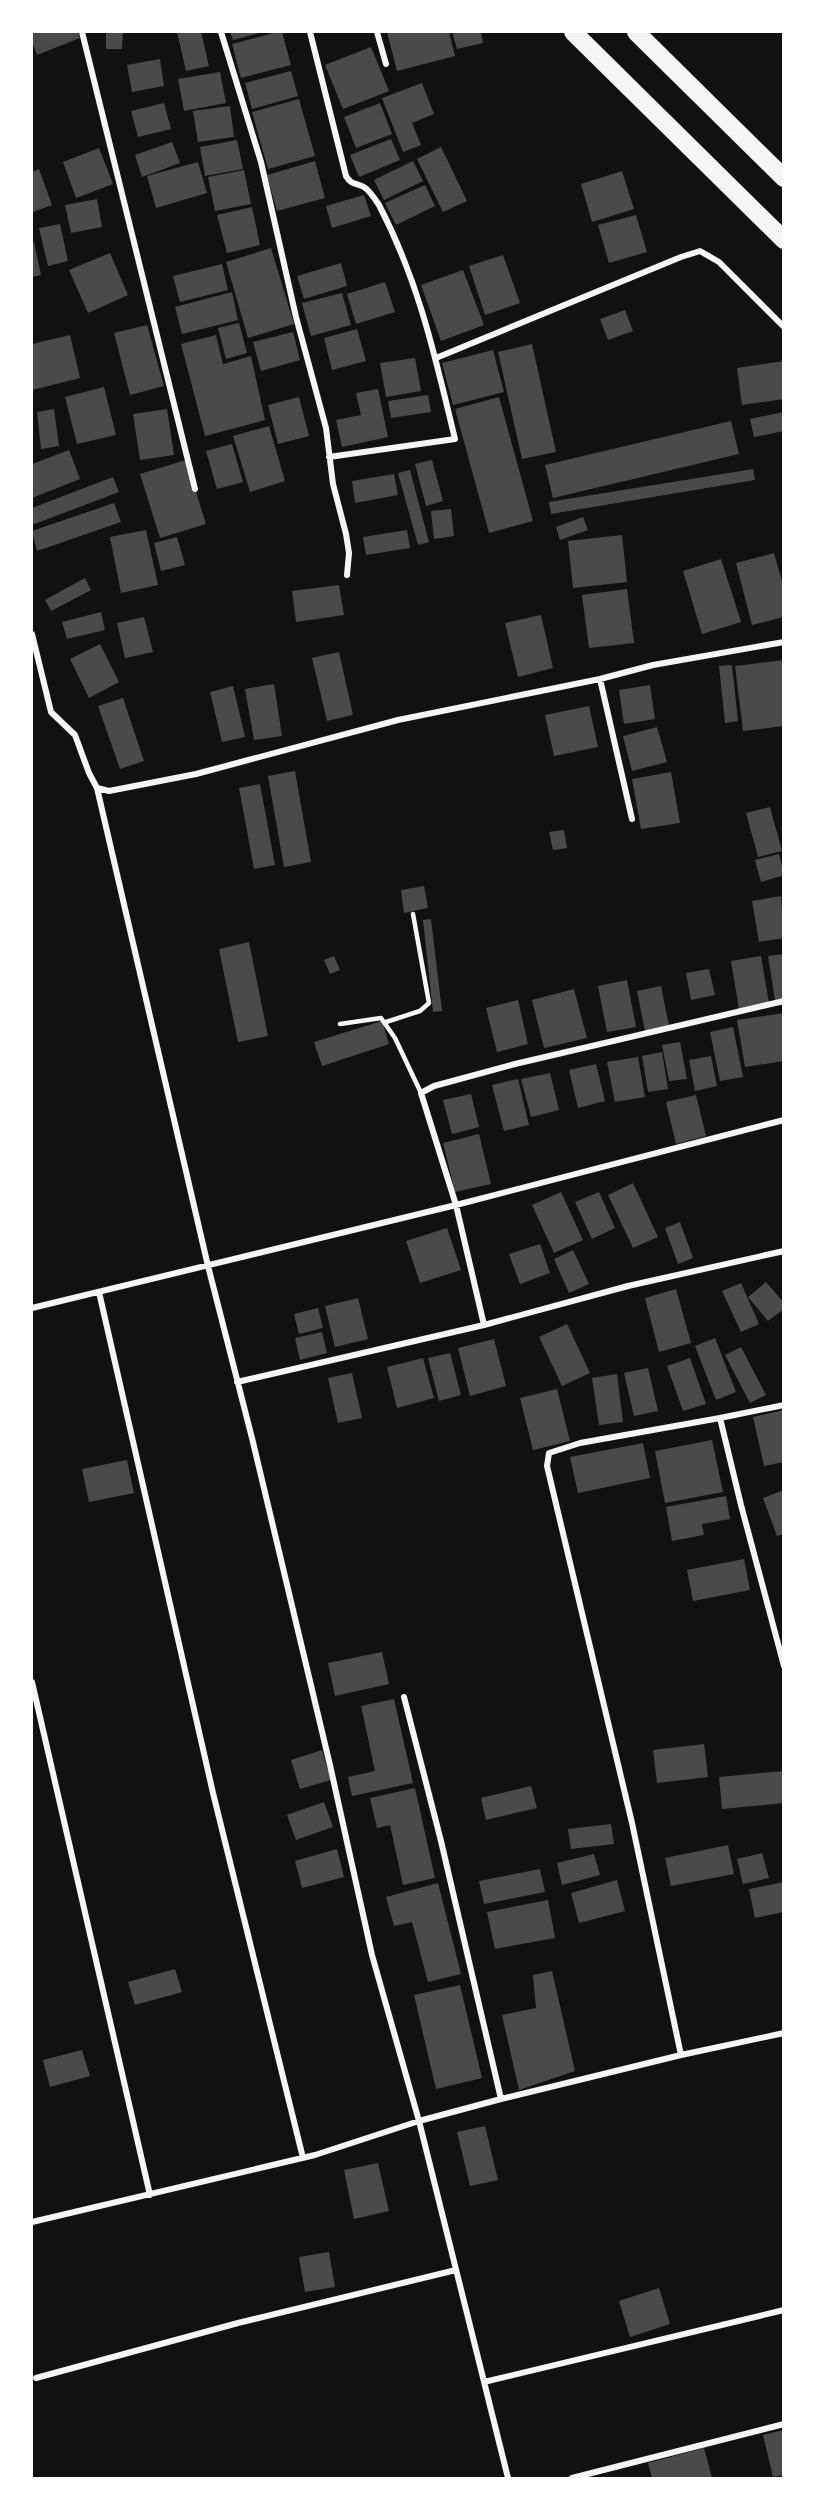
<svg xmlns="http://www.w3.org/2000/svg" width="815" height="2510" font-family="'Noto Sans',sans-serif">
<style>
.building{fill:#4a4a4a}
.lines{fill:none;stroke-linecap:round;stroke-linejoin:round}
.service{stroke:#f5f5f5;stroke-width:4.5}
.minor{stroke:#f5f5f5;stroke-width:6}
.motorway{stroke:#f5f5f5;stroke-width:18}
</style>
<rect width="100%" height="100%" fill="#111"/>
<path class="building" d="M32 32H78L80 38 37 55 32 42Z
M106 32H123L122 49H106Z
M177 32H201L209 66 186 71Z
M230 32H264L233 40Z
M278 32H282L291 65 241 78 232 44Z
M387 32H449L455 56 397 71Z
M452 32H481L483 43 457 49Z
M371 47 389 91 343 109 325 65Z
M160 59 164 86 132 92 127 65Z
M291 71 298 96 252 109 245 83Z
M220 72 226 103 184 111 178 79Z
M422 83 434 114 412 123 421 145 403 152 382 98Z
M299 99 315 156 268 169 252 112Z
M164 103 171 129 138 137 131 111Z
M380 103 392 134 356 148 344 117Z
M230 106 234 137 198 142 193 111Z
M391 139 400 160 359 177 350 155Z
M237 140 243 169 205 176 200 147Z
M172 142 180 163 142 177 135 155Z
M441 147 467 201 443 212 417 159Z
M99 148 113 184 76 198 63 162Z
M315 161 325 198 277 211 267 175Z
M413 161 423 181 384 200 374 180Z
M198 162 207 193 156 208 147 176Z
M39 169 52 205 33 212 32 172Z
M244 170 251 204 215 211 208 177Z
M622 171 634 209 592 222 581 184Z
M425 185 435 206 396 225 385 203Z
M364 195 371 216 332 228 326 206Z
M97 199 102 227 71 233 65 205Z
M252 207 260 245 227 253 217 215Z
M636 215 647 252 609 263 598 225Z
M60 224 68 261 48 266 39 228Z
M34 242 41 275 32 277V243Z
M271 248 294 324 248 338 226 262Z
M110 253 128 295 88 313 69 270Z
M503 255 520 303 485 315 469 266Z
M341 263 347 286 304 299 297 276Z
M222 264 228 290 180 302 173 276Z
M463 270 484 325 441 341 421 285Z
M385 282 395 312 356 324 347 294Z
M232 292 238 320 182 334 175 307Z
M342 293 351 325 311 336 302 303Z
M625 310 633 331 608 340 600 319Z
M239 323 247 353 226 359 218 328Z
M147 325 164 386 130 395 114 333Z
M357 329 366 361 332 370 324 338Z
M293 332 300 360 261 371 253 342Z
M70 335 80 378 32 390V344Z
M216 335 223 364 251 356 265 420 205 436 181 344Z
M532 344 556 452 522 459 498 352Z
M493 350 504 392 453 405 442 363Z
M415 358 421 391 386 397 380 363Z
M784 361V399L742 405 737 368Z
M104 387 116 435 77 444 65 397Z
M378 389 388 437 342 447 336 420 361 415 356 393Z
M428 395 431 412 391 418 388 401Z
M299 397 309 436 278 444 268 405Z
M499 397 533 521 489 533 455 409Z
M54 409 59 446 41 449 37 412Z
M167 409 174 455 140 460 133 414Z
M784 412V431L754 437 750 419Z
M731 421 739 454 553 498 545 465Z
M269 426 285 481 250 492 233 436Z
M232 444 243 482 217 489 206 451Z
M69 450 80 479 32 498V464Z
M186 460 206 524 160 538 140 474Z
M432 460 443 501 426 506 415 464Z
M753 469 755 480 551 514 549 502Z
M410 470 429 542 418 545 398 473Z
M394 474 398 495 355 503 352 481Z
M113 477 119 492 32 525V508Z
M114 503 121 522 37 551 32 531Z
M451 509 454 536 434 539 431 511Z
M583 517 588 530 560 540 556 527Z
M146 530 158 585 121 593 110 537Z
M407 530 410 548 366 555 363 537Z
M622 535 627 582 573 588 568 541Z
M177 537 185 565 161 571 154 543Z
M774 553 784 588V617L752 625 736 563Z
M721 559 741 622 702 634 683 571Z
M85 578 91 590 51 611 45 600Z
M339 585 344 615 296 622 292 591Z
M627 589 634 643 589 648 582 595Z
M101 612 105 630 67 639 62 622Z
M541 615 553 668 518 677 505 623Z
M144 617 153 652 125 658 117 623Z
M100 644 119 682 89 698 70 659Z
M339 652 353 715 327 721 312 658Z
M784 660V726L743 731 735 666Z
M732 665 738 721 725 723 719 666Z
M274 684 282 736 254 740 245 689Z
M650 685 655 719 624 724 619 690Z
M233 686 245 737 222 742 210 692Z
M123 698 144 761 120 769 98 706Z
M589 706 598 747 554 756 545 715Z
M657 727 667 762 632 771 623 736Z
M295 771 311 862 284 867 268 776Z
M671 772 680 823 641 829 632 779Z
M260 784 275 865 254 869 239 788Z
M770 807 782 851 758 857 746 813Z
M564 830 567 848 553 850 549 832Z
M779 854 784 875 761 882 755 860Z
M424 886 428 908 404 913 401 890Z
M781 896 784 938 759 942 752 901Z
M431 919 442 1011 433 1012 423 920Z
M249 942 268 1036 238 1042 219 949Z
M784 954V999L775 1000 768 956Z
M334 956 340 970 330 974 324 960Z
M761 956 769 1003 739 1009 731 961Z
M709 969 715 995 691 1000 686 973Z
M627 980 636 1027 607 1032 598 986Z
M661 986 669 1026 645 1031 637 991Z
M574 989 587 1038 544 1048 532 1000Z
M518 1000 528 1044 497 1052 486 1008Z
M784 1013V1061L745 1067 737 1020Z
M382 1021 389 1044 322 1066 314 1042Z
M733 1027 743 1077 720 1081 710 1032Z
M680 1042 687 1079 669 1081 662 1045Z
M662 1052 668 1089 648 1092 642 1056Z
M711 1056 717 1086 695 1091 689 1060Z
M638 1057 645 1097 615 1102 607 1062Z
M596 1064 605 1101 578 1108 569 1070Z
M550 1073 559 1110 531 1117 521 1079Z
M518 1079 529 1125 504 1131 492 1085Z
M471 1094 479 1127 452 1134 443 1100Z
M696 1095 706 1136 676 1144 666 1102Z
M479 1134 491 1184 455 1192 443 1143Z
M633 1183 658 1237 633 1248 608 1195Z
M561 1192 583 1240 554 1253 532 1205Z
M599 1192 615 1228 592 1239 575 1202Z
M680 1222 693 1258 678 1264 665 1228Z
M447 1228 461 1270 420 1283 406 1241Z
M540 1244 550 1273 520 1284 509 1254Z
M573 1250 589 1284 569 1293 554 1259Z
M766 1282 784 1303V1309L768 1321 748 1297Z
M741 1283 759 1324 741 1332 722 1291Z
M676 1289 691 1343 659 1352 645 1298Z
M358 1298 368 1339 335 1347 325 1306Z
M318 1308 323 1328 299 1334 294 1314Z
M567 1324 590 1373 562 1386 539 1337Z
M322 1332 327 1353 300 1360 295 1338Z
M715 1338 736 1392 716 1400 695 1346Z
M494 1339 506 1386 470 1396 458 1348Z
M741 1347 766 1395 750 1403 725 1355Z
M450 1353 461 1395 439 1401 428 1358Z
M423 1358 434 1398 397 1408 387 1367Z
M690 1358 706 1404 683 1411 667 1366Z
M648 1368 658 1411 634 1416 624 1373Z
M352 1373 362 1418 338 1423 328 1378Z
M617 1374 623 1422 599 1425 592 1378Z
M557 1389 570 1441 533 1450 520 1398Z
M784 1410V1462L764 1466 753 1417Z
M712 1440 723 1492 665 1503 655 1451Z
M643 1443 650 1478 578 1493 570 1457Z
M127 1460 134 1493 89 1502 82 1469Z
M784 1490V1534L777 1536 763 1498Z
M726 1496 730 1519 702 1524 704 1535 672 1541 666 1507Z
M744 1559 750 1590 693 1601 687 1570Z
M382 1652 389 1684 335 1696 328 1663Z
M394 1699 413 1783 352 1796 348 1777 375 1771 361 1706Z
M704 1744 708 1777 657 1783 653 1750Z
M322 1750 331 1780 300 1789 291 1760Z
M784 1771V1803L722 1809 719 1777Z
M531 1786 537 1808 486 1820 481 1798Z
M415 1788 435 1878 403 1885 390 1825 377 1828 370 1798Z
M324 1802 333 1827 296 1840 287 1815Z
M611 1824 614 1844 571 1849 568 1829Z
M728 1845 734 1874 671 1886 665 1858Z
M337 1849 344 1877 302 1888 295 1861Z
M762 1853 769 1878 743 1884 737 1859Z
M594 1854 600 1875 562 1885 557 1863Z
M540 1869 545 1892 484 1904 479 1881Z
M617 1880 625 1911 579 1923 571 1893Z
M784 1882V1912L755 1918 749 1889Z
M438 1883 461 1974 428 1982 412 1922 394 1926 386 1897Z
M548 1900 555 1938 495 1949 487 1912Z
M175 1969 182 1992 135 2005 128 1982Z
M552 1971 575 2071 519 2090 502 2015 536 2008 533 1975Z
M460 1985 482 2078 436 2089 414 1995Z
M82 2050 90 2076 50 2087 43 2060Z
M485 2126 498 2180 470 2186 457 2132Z
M378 2163 389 2211 354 2219 344 2170Z
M329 2252 335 2287 305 2292 299 2257Z
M659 2288 670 2324 630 2337 619 2301Z
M784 2430V2475L773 2477 763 2435Z
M704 2448 712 2478H652L648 2463Z"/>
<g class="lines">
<path class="service" d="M386 1022 420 1011 429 1003 413 914
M340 1024 381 1018 395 1038 421 1093"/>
<path class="minor" d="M82 32 195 489
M221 32 261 162 296 317 326 428 333 484 346 534 349 553 347 575
M310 32 346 176C351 185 357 183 364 187 370 191 375 199 379 205 419 282 435 356 455 439L329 457
M377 32 386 64
M436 358 681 257 700 251 719 262 784 327
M32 634 51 712 75 735 89 773 97 788 109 791 196 774 398 720 600 679 653 665 784 642
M600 679 632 819
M97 788 208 1266 252 1438 330 1765 372 1955 419 2121 508 2478
M99 1292 213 1793 303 2158
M32 1308 456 1205 784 1120
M484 1325 456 1205 421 1093 434 1086 515 1064 784 1001
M237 1382 484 1325 628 1286 784 1251
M720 1418 784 1405
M32 1682 150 2195
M404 1697 441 1841 501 2099
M681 2055 632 1823 547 1466 549 1453 580 1443 720 1418 741 1505 784 1666
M32 2222 315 2155 419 2121 501 2099 681 2055 784 2033
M36 2378 238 2323 456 2270
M484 2382 784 2310
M572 2478 784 2424"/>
<path class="motorway" d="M573 32 784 240
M636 32 784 178"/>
</g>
<rect width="815" height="2510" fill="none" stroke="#ffffff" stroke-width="66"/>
</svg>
